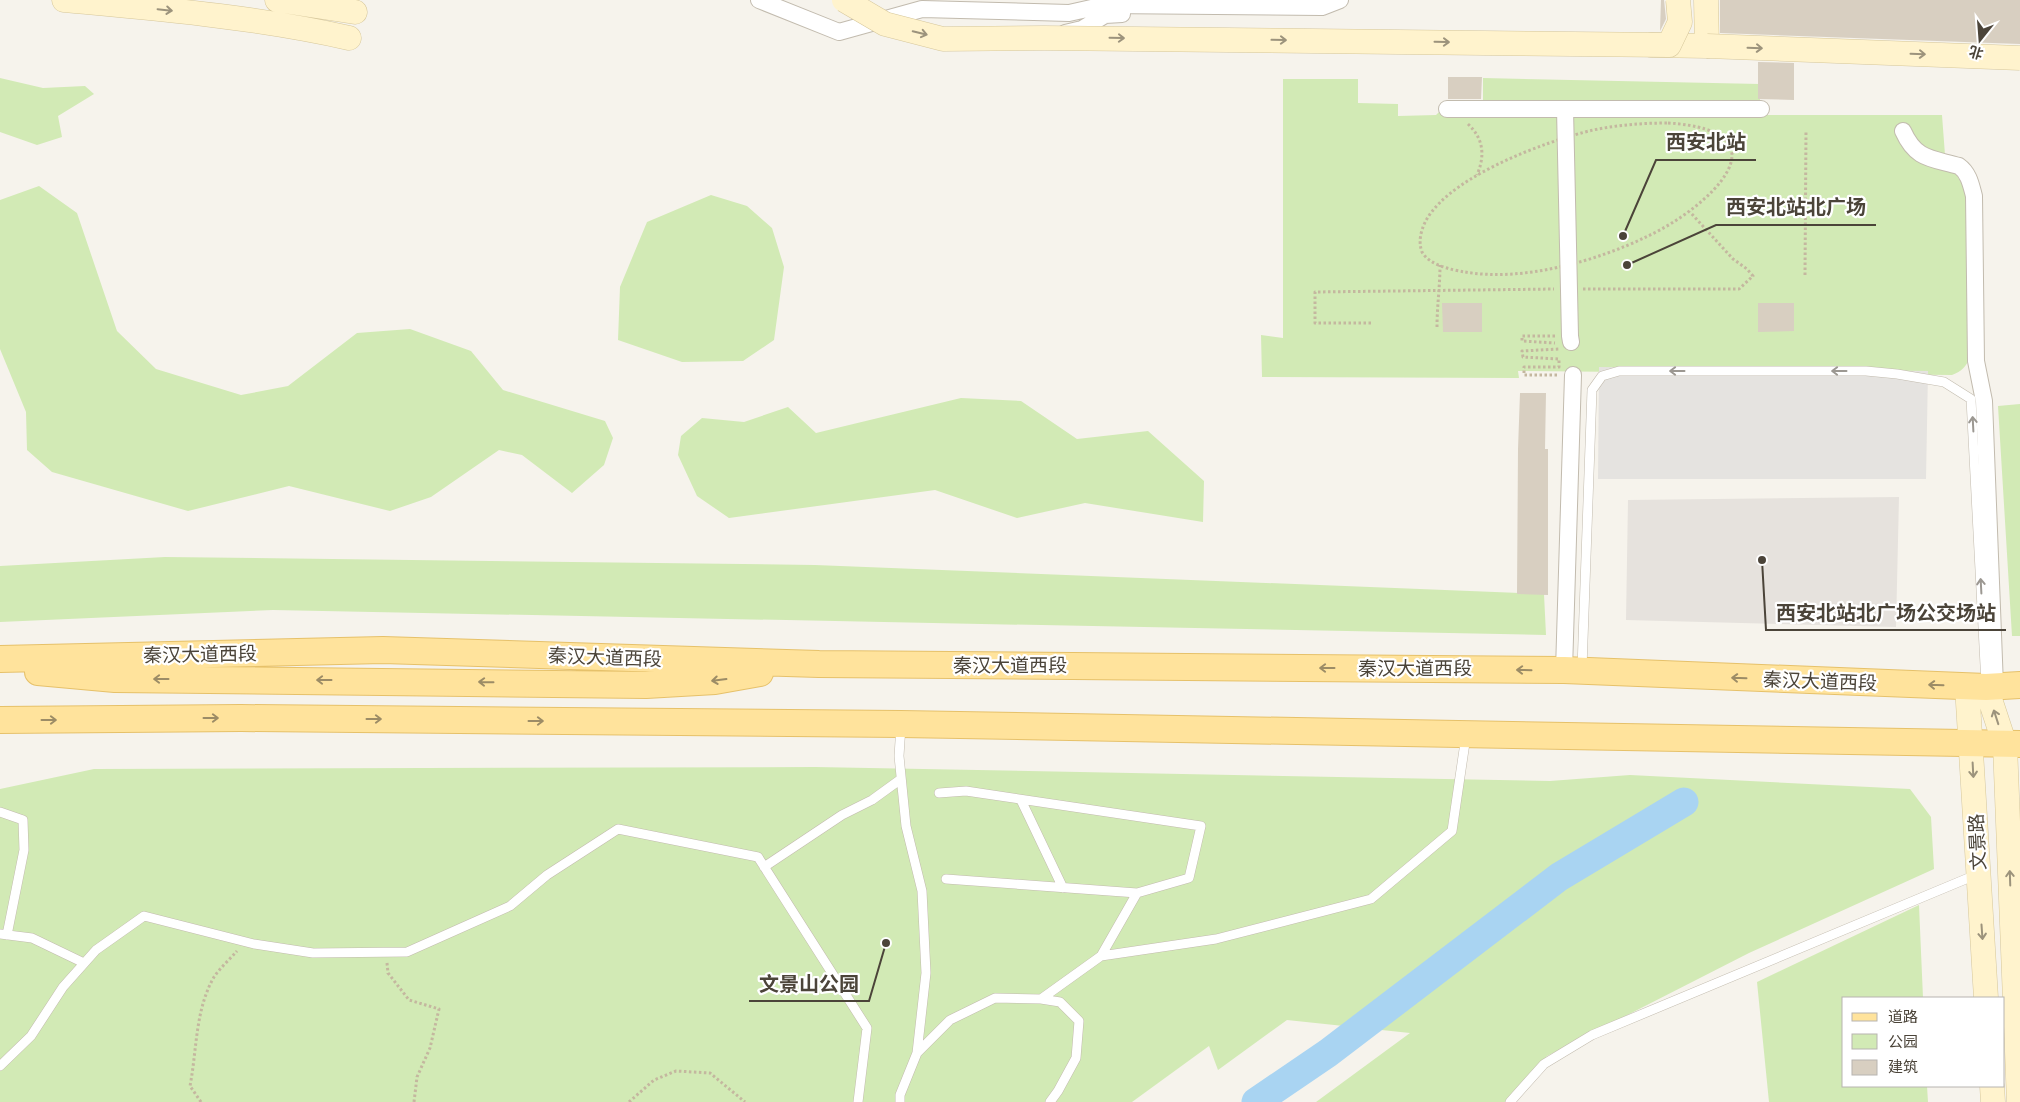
<svg xmlns="http://www.w3.org/2000/svg" width="2020" height="1102" font-family="Karla,'Noto Sans SC',sans-serif">
<style>
.industrial{fill:#e6e2dd}
.green{fill:#d2eab5}
.parking{fill:#e5e3e0}
.lines{fill:none;stroke-linecap:round;stroke-linejoin:round}
.river{stroke:#a9d4f2;stroke-width:29}
.building{fill:#d8cfc1}
.lane-casing{stroke:#c2bbae;stroke-width:10}
.street-casing{stroke:#c2bbae;stroke-width:18}
.secondary-casing{stroke:#d6c79b;stroke-width:25}
.primary-casing{stroke:#e6c16a;stroke-width:28}
.path{stroke:#c4b79f;stroke-width:3;stroke-dasharray:2.5 2.5;stroke-linecap:butt}
.lane{stroke:#fff;stroke-width:9}
.street{stroke:#fff;stroke-width:16}
.secondary{stroke:#fff3cd;stroke-width:24}
.primary{stroke:#ffe39c;stroke-width:26}
.secondary-bridge-casing{stroke:#d6c79b;stroke-width:25;stroke-linecap:butt}
.secondary-bridge{stroke:#fff3cd;stroke-width:24}
.oneway{stroke:#9c937c}
.oneway2{stroke:#9c9892}
.oneway3{stroke:#9c8c66}
.labels{text-anchor:middle;stroke-width:4.5;stroke-linejoin:round;paint-order:stroke}
.street-label{font-size:19px;fill:#4b4439;stroke:#fff}
.leader{fill:none;stroke:#4b4439;stroke-width:2}
.callout-dot{fill:#4b4439;stroke:#fff;stroke-width:2}
.callout-label{font-size:20px;text-anchor:middle;font-weight:bold;fill:#4b4439;stroke:#fff;stroke-width:4.5;stroke-linejoin:round;paint-order:stroke}
</style>
<rect width="100%" height="100%" fill="#f6f3ec"/>
<path class="industrial" d="M1899 497 1896 627 1626 620 1628 500Z"/>
<path class="green" d="M0 78 43 88 85 86 94 94 58 116 62 137 37 145 0 132Z
M1483 78 1760 84V115H1942L1945 155 1969 196 1970 357C1966 367 1962 371 1952 375L1518 371 1519 378 1262 377 1261 335 1283 338V79H1358V103L1398 104V116L1436 115 1449 102 1483 104Z
M39 186 77 213 117 331 156 369 241 395 288 386 357 333 410 329 471 351 503 390 605 421 613 438 604 465 572 493 522 455 499 450 431 497 390 511 289 486 188 511 52 472 27 450 26 412 0 349V200Z
M711 195 747 206 772 228 784 267 774 340 743 361 682 362 618 340 620 287 647 222Z
M961 398 1021 401 1077 439 1148 431 1204 481 1203 522 1085 503 1017 518 935 490 729 518 697 496 678 455 681 436 702 418 744 422 788 407 816 433Z
M2020 404V636H2012L1998 406Z
M165 557 815 565 1544 594 1546 635 273 610 0 622V566Z
M815 767 1550 781 1630 775 1910 789 1931 817 1934 869 1749 953 1547 1056 1507 1102H1316L1410 1033 1287 1020 1218 1070 1209 1046 1132 1102H0V789L94 769Z
M1919 905 1923 998H1844V1086H1927L1928 1102H1769L1757 982Z"/>
<path class="parking" d="M1599 367 1928 371 1926 479H1598Z"/>
<g class="lines">
<path class="river" d="M1256 1102 1328 1053 1559 877 1684 802"/>
</g>
<path class="building" d="M1661 0H1664L1666 19 1660 31Z
M1720 0H2020V44L1720 33Z
M1758 62 1794 63V100L1758 99Z
M1448 77H1482L1481 99H1448Z
M1442 303H1482V332H1443Z
M1758 303H1794V331L1758 332Z
M1520 393H1546L1545 449H1548V595L1517 594 1518 449Z"/>
<g class="lines">
<g class="lane-casing">
<path id="lane" d="M1582 668 1592 390 1602 376 1619 371H1866L1897 374 1944 382 1971 399 1986 684
M901 726 899 756 906 826 922 891 926 973 917 1053
M939 793 966 791 1201 826 1189 878 1137 893 1101 956
M1021 800 1063 888
M0 812 23 820 24 850 7 935
M764 867 842 815 872 800 901 779
M946 879 1137 893
M0 934 32 938 84 963
M1041 999 1101 956 1216 939 1371 899 1452 831 1466 736
M0 1066 31 1036 63 987 96 950 144 916 254 944 313 953 407 952 510 906 547 875 618 829 758 857 867 1028 858 1102
M900 1102V1095L917 1053 950 1020 995 998 1041 999 1060 1002 1079 1021 1076 1058 1058 1091 1050 1102
M1510 1102 1544 1064 1592 1035 1978 874"/>
</g>
<g class="street-casing">
<path id="street" d="M759 0 839 32 922 9 1069 13 1105 5 1322 7
M1311 7H1322L1340 0
M1065 33 1082 29 1105 15 1122 14
M1447 109H1761
M1565 109 1570 336 1571 342
M1903 131C1916 160 1931 158 1959 166 1969 173 1971 185 1974 196L1976 361 1984 401 1995 686
M1564 670 1573 375"/>
</g>
<g class="secondary-casing">
<path id="secondary" d="M64 0C160 9 256 17 349 38
M277 0 355 12
M1651 45 1707 46 1706 0
M1967 686 1986 998
M1986 687 2005 745 2019 1102
M1992 1086 1993 1102"/>
</g>
<g class="primary-casing">
<path id="primary" d="M0 659 383 650 819 664 1564 670 1986 687 2020 685
M38 672 115 679 646 685 715 681 760 673
M0 720 241 718 901 724 2020 744"/>
</g>
<path class="path" d="M1668 123C1792 131 1708 208 1648 236 1597 261 1523 282 1465 272 1452 270 1429 265 1422 252 1419 244 1420 237 1422 230 1437 180 1546 141 1593 130 1618 125 1642 123 1668 123Z
M1468 124C1484 139 1485 156 1477 175
M1805 275 1806 131
M1583 289H1739L1753 276 1747 269 1733 259 1690 212
M1371 323H1315V292L1554 289
M1437 327C1437 306 1440 286 1440 265
M1555 336H1522V341L1555 343
M1557 375H1524V367H1559V359L1523 357 1522 351 1559 349
M387 963 388 973 409 1000 439 1009 430 1048 417 1077 414 1102
M201 1102 190 1086C197 1050 195 1010 214 977 220 968 230 959 237 951
M629 1102 654 1080 676 1071 710 1073 745 1102"/>
<use href="#lane" class="lane"/>
<use href="#street" class="street"/>
<use href="#secondary" class="secondary"/>
<use href="#primary" class="primary"/>
<g class="secondary-bridge-casing">
<path id="secondary-bridge" d="M844 0 885 24 943 39 1044 38 1669 45 1680 22 1678 0
M1707 46 2020 58"/>
</g>
<use href="#secondary-bridge" class="secondary-bridge"/>
</g>
<defs><path id="oneway-shaft" d="M-6 0H5M1.5-3L5.5 0L1.5 3" fill="none" stroke-width="1.6" stroke-linecap="round" stroke-linejoin="round" transform="scale(1.25)"/></defs>
<g class="oneway">
<use href="#oneway-shaft" transform="translate(165 10) rotate(6)"/>
<use href="#oneway-shaft" transform="translate(920 33) rotate(14)"/>
<use href="#oneway-shaft" transform="translate(1117 38) rotate(1)"/>
<use href="#oneway-shaft" transform="translate(1279 40) rotate(1)"/>
<use href="#oneway-shaft" transform="translate(1442 42) rotate(1)"/>
<use href="#oneway-shaft" transform="translate(1755 48) rotate(2)"/>
<use href="#oneway-shaft" transform="translate(1918 54) rotate(2)"/>
<use href="#oneway-shaft" transform="translate(1996 717) rotate(-108)"/>
<use href="#oneway-shaft" transform="translate(1973 770) rotate(87)"/>
<use href="#oneway-shaft" transform="translate(2010 878) rotate(-92)"/>
<use href="#oneway-shaft" transform="translate(1982 932) rotate(86)"/>
</g>
<g class="oneway2">
<use href="#oneway-shaft" transform="translate(1677 371) rotate(-180)"/>
<use href="#oneway-shaft" transform="translate(1839 371) rotate(-180)"/>
<use href="#oneway-shaft" transform="translate(1973 424) rotate(-93)"/>
<use href="#oneway-shaft" transform="translate(1981 586) rotate(-93)"/>
</g>
<g class="oneway3">
<use href="#oneway-shaft" transform="translate(1327 668) rotate(-180)"/>
<use href="#oneway-shaft" transform="translate(1524 670) rotate(-179)"/>
<use href="#oneway-shaft" transform="translate(1739 678) rotate(-178)"/>
<use href="#oneway-shaft" transform="translate(161 679) rotate(-180)"/>
<use href="#oneway-shaft" transform="translate(324 680) rotate(-180)"/>
<use href="#oneway-shaft" transform="translate(719 680) rotate(173)"/>
<use href="#oneway-shaft" transform="translate(486 682) rotate(-179)"/>
<use href="#oneway-shaft" transform="translate(1936 685) rotate(-178)"/>
<use href="#oneway-shaft" transform="translate(211 718)"/>
<use href="#oneway-shaft" transform="translate(374 719)"/>
<use href="#oneway-shaft" transform="translate(49 720)"/>
<use href="#oneway-shaft" transform="translate(536 721)"/>
</g>
<g class="labels">
<g class="street-label">
<text transform="translate(200 654) rotate(-1)" y="7">秦汉大道西段</text>
<text transform="translate(605 657) rotate(2)" y="7">秦汉大道西段</text>
<text x="1010" y="672">秦汉大道西段</text>
<text x="1415" y="675">秦汉大道西段</text>
<text transform="translate(1820 681) rotate(2)" y="7">秦汉大道西段</text>
<text transform="translate(1977 842) rotate(-93)" y="7">文景路</text>
</g>
</g>
<path class="leader" d="M1623 236L1656 160H1756M1627 265L1716 225H1876M1762 560L1766 630H2006M886 943L869 1001H749"/>
<g class="callout-dot">
<circle cx="1623" cy="236" r="5"/>
<circle cx="1627" cy="265" r="5"/>
<circle cx="1762" cy="560" r="5"/>
<circle cx="886" cy="943" r="5"/>
</g>
<g class="callout-label">
<text x="1706" y="149">西安北站</text>
<text x="1796" y="214">西安北站北广场</text>
<text x="1886" y="620">西安北站北广场公交场站</text>
<text x="809" y="991">文景山公园</text>
</g>
<rect x="1842" y="997" width="162" height="90" fill="#ffffff" stroke="#b7b4b0"/>
<rect x="1852" y="1013" width="25" height="8" fill="#ffe39c" stroke="#b7b4b0"/>
<text x="1888" y="1022" font-size="15" fill="#4b4439">道路</text>
<rect x="1852" y="1034" width="25" height="15" fill="#d2eab5" stroke="#b7b4b0"/>
<text x="1888" y="1047" font-size="15" fill="#4b4439">公园</text>
<rect x="1852" y="1060" width="25" height="15" fill="#d8cfc1" stroke="#b7b4b0"/>
<text x="1888" y="1072" font-size="15" fill="#4b4439">建筑</text>
<g transform="translate(1980 40) rotate(197)" stroke="#ffffff" stroke-width="4" paint-order="stroke">
<path d="M0-4L9 19L0 12L-9 19Z" fill="#4b4439"/>
<text y="-8" font-size="14" font-weight="bold" text-anchor="middle" fill="#4b4439">北</text>
</g>
</svg>
